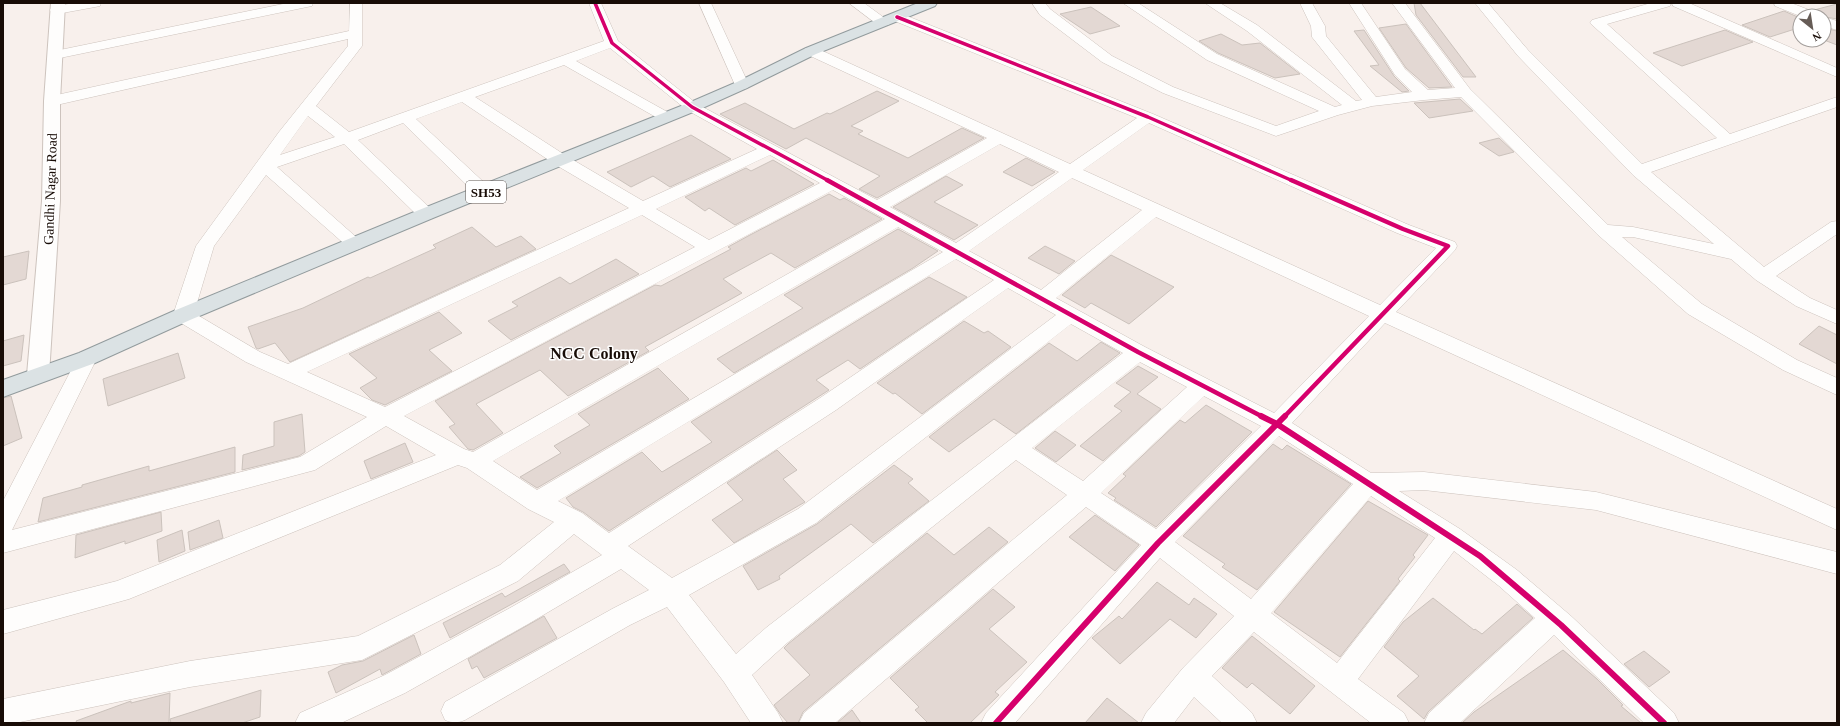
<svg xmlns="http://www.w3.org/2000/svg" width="1840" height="726" font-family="Georgia,serif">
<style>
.building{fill:#e3d8d3;stroke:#cbc2bc}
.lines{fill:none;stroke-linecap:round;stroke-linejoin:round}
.minor-casing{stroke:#cdc3bd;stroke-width:1}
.tertiary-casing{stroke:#cdc3bd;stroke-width:2}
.primary-casing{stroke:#929b9d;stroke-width:2}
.minor{fill:#fefdfc;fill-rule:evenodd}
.tertiary{fill:#fefdfc;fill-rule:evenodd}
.primary{fill:#dbe2e4;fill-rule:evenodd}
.cycleway-far2-casing{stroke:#fff;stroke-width:5.5}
.cycleway-far1-casing{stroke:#fff;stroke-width:7}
.cycleway-casing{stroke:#fff;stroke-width:8}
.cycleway-far2{stroke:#d6006c;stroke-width:3.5}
.cycleway-far1{stroke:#d6006c;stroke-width:4.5}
.cycleway{stroke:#d6006c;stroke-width:6}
.labels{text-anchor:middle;stroke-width:3;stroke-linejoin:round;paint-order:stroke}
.shield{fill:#fff;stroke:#5d5551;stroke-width:1}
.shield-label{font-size:13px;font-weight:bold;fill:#180c06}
.street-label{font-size:14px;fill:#180c06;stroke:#fff}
.quarter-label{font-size:16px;font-weight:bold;fill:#180c06;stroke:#fff}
</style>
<rect width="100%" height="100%" fill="#f8f0ec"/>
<path class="building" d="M1414 3H1420L1476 77H1463L1416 15Z
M1837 4V19L1820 16 1818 12 1814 10Z
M1091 7 1120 26 1090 34 1060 14Z
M1784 11 1800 18V31L1795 29 1770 37 1742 25Z
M1406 24 1452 87 1429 88 1406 68 1379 28Z
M1824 28 1837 31V45L1824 40Z
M1364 30 1394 76 1409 91 1402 92 1370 66 1379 65 1354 31Z
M1725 30 1753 42 1682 66 1653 53Z
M1221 34 1242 45 1260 43 1300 74 1275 78 1218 53 1199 41Z
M877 91 899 101 851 126 863 131 858 134 908 158 962 128 984 138 877 198 859 189 880 176 806 138 786 149 720 114 745 103 794 129 827 113 830 114Z
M1460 99 1473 111 1429 118 1414 103Z
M691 135 731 159 670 187 653 176 631 187 607 172Z
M1499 138 1514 152 1499 156 1479 143Z
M1026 158 1055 172 1032 186 1003 172Z
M773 160 814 184 735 225 709 208 705 211 685 197 746 168 751 171Z
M946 176 963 185 934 202 978 225 954 240 893 207Z
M829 194 840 200 844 198 882 219 795 268 771 253 723 279 742 293 645 347 649 351 568 396 540 370 476 404 503 433 473 450 468 449 449 427 455 424 435 401 655 285 661 286 731 249 728 247 750 235Z
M472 227 496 247 521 236 536 249 290 362 275 343 258 349 256 348 248 327 303 308 368 277 370 278 436 248 433 245Z
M898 229 938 251 913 268 734 373 717 359 803 308 784 295Z
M1045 246 1075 261 1059 274 1028 258Z
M29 251 26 279 3 285V257Z
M1111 255 1174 287 1129 324 1091 303 1085 308 1062 295Z
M616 259 639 274 511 340 488 321 518 306 512 302 560 277 570 284Z
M929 277 967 297 860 369 848 360 816 380 829 390 609 531 583 512 573 507 566 498 642 452 662 472 712 442 691 422Z
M439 312 462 333 429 350 452 371 385 405 372 400 360 388 377 378 349 354Z
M964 321 984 333 988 331 1011 347 922 414 895 393 893 394 877 383Z
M1819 326 1837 335V364L1799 344Z
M24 335 21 361 3 366V341Z
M1101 342 1120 353 1016 434 994 419 949 452 929 437 1049 343 1077 361Z
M178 353 185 378 108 406 103 379Z
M1138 366 1158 377 1137 394 1161 409 1103 461 1080 446 1122 411 1114 406 1131 392 1116 383Z
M658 368 689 399 537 488 520 477 561 453 554 446 590 425 578 414Z
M11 396 22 438 3 446V398Z
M1206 405 1252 432 1156 527 1114 500 1116 498 1108 493 1126 476 1123 474 1180 420 1185 423Z
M302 414 305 452 299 456 242 470 243 455 274 446V422Z
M1055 431 1076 445 1056 462 1035 448Z
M405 443 413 462 371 479 364 461Z
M1273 444 1282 450 1287 445 1351 484 1257 590 1222 567 1225 564 1183 536Z
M235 447V472L38 522 43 498 82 487V485L149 466V471Z
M777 450 797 470 783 479 805 502 734 543 712 520 743 500 727 483Z
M894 465 913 479 908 483 929 501 873 543 851 524 779 576 780 579 758 590 743 566 817 524Z
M1368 501 1428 535 1413 555 1415 557 1398 579 1400 581 1340 657 1274 612Z
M161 512 162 531 125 544V541L75 558 76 535Z
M1095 515 1139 545 1115 571 1069 537Z
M219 520 223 538 190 550 188 532Z
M989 527 1008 542 803 712 798 723H788L781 715 774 705 810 675 784 648 788 644 927 533 954 555Z
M182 530 185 551 159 562 157 540Z
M564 564 570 572 450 638 443 623 502 593 505 597Z
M1157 582 1189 605 1194 598 1217 614 1196 638 1170 619 1120 664 1092 638 1119 616 1122 619Z
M993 589 1015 607 989 629 1027 662 995 692 999 695 970 723H928L915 710 919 707 890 678Z
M1433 598 1474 630 1475 629 1482 634 1517 604 1533 618 1428 712 1424 719 1397 696 1419 676 1384 647 1403 622Z
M544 616 557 638 484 678 477 666 472 669 468 659Z
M414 635 421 654 382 675 380 669 336 693 328 672 342 665 363 661Z
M1252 636 1315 686 1290 714 1252 683 1247 688 1222 668Z
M1563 650 1597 679 1623 705 1621 706 1641 723H1462L1474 712Z
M1644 651 1670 672 1649 687 1624 664Z
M261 690 260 717 242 723H171L170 719Z
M170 693 169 723H77L76 721 131 701V703Z
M1107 698 1139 723H1085Z
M852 710 861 723H837Z"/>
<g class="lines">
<g class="minor-casing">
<path id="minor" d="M74 3H101L100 6 95 7 57 14 52 13 50 10 52 7Z
M288 3H313L312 6 307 7 55 59 50 58 48 55 50 52 55 51Z
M350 3H362V46L316 106 349 132 604 41 589 3H601L618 41 697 104 877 200 987 138 806 54 804 51 806 48H816L1070 164 1137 118 892 20 890 17 892 14H902L1153 114 1409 225 1455 242 1457 246 1455 250 1396 312 1837 509V530L1385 323 1292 423 1371 473 1424 472 1596 492 1837 552V574L1596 510 1424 490 1399 491 1460 529 1517 570 1571 616 1674 713 1679 723H1644L1554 635 1460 723H1424L1429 713 1535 618 1499 586 1454 551 1358 679 1404 713 1409 723H1371L1254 632 1212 676 1252 713 1257 723H1222L1194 697 1174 723H1141L1146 713 1183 668 1234 616 1160 558 1015 723H981L986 713 1141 545 1086 507 835 723H799L804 713 1067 495 1016 460 787 643 752 675 778 713 783 723H751L724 682 667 607 630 625 465 720C458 723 452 723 445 720L441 711 445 702 612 609 649 590 621 569 528 624 405 693 341 723H295L300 713 385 675 510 608 602 555 574 534 518 581 362 660 190 687 15 723H3V699L190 661 358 636 500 565 554 522 528 509 467 468 458 465 129 599 3 634V610L117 581 436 455 386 426 315 470 3 553V501L80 353 87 351 94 353 97 358 12 530 300 457 367 417 246 362 176 320 173 315 196 246 279 132 348 46V39L52 106 47 104 44 101 47 98 52 96 349 31ZM610 48 687 110 757 149 643 201 568 157 475 97 564 65 661 120 666 122 671 120 674 117 671 114 576 61ZM462 102 556 165 629 208 288 364 260 352 194 313 214 246 266 175 349 248 355 250 361 248 364 244 277 167 344 144 420 218 426 219 432 218 435 214 432 210 358 140 403 123 478 196 484 197 490 196 493 192 490 188 416 119ZM308 116 335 137 280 155ZM1149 123 1397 233 1436 248 1380 305 1083 170ZM1000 144 1059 172 956 243 890 207ZM770 155 820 183 709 240 656 209ZM1072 178 1142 210 1041 290 969 251ZM833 190 885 219 473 452 464 449 404 416ZM642 215 695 247 385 407 307 372ZM1156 217 1369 316 1274 413 1145 347 1056 298ZM898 227 943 252 537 490 493 461ZM956 259 994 280 820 398 609 533 582 513 558 501ZM1008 288 1056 315 798 509 672 578 628 546 836 410ZM1071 324 1123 353 767 627 736 654 689 595 816 523ZM1140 362 1187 387 1083 481 1032 448ZM1204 396 1261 426 1156 529 1101 493ZM1279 436 1353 484 1251 599 1175 542ZM1371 496 1435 538 1337 663 1271 613Z
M699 3H711L749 85 747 88 742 89 737 88 735 85Z
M849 3H864L890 22 888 25H878Z
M1032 3H1045L1050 9 1112 56 1173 87 1276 126 1319 111 1207 60 1123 3H1138L1217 54 1335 107 1342 105 1247 31 1205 3H1220L1257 25 1356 101 1362 100 1312 37 1311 26 1300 3H1312L1325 26 1326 36 1376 97 1412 92 1395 75 1349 3H1361L1405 69 1428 90 1455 88 1392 3H1405L1470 89 1608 225 1633 227 1714 244 1633 175 1518 56 1475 3H1488L1528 50 1642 164 1717 138 1590 23 1592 20 1651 3H1671L1670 6 1607 24 1730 134 1837 97V107L1651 172 1764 267 1831 222 1837 221V234L1776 276 1810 298 1837 310V324L1796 306 1756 280 1731 259 1633 237H1622L1702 304 1797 360 1837 378V395L1783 370 1688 314 1597 234 1461 97 1424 100 1372 106 1338 115 1276 136 1163 93 1102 62 1040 15Z
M1672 3H1689L1837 68V77L1673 6Z
M1774 3H1791L1817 13 1819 16H1800L1775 6Z
M1824 17 1837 21V30L1824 26Z"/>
</g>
<g class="tertiary-casing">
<path id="tertiary" d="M51 3H65L60 101V201L49 375 46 380 38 383 30 380 27 375 42 201 44 101Z"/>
</g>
<g class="primary-casing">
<path id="primary" d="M918 3H937L935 6 816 54 747 88 698 110 433 218 190 320 95 363 3 397V380L79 353 176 310 419 210 686 104 737 82 806 48Z"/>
</g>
<use href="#minor" class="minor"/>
<use href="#tertiary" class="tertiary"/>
<use href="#primary" class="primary"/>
<g class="cycleway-far2-casing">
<path id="cycleway-far2" d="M595 3 612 43 692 107 829 181
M897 17 1148 117 1293 181"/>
</g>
<g class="cycleway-far1-casing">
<path id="cycleway-far1" d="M827 180 1138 352 1263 417
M1284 417 1448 246 1403 229 1291 180"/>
</g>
<g class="cycleway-casing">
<path id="cycleway" d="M1261 416 1277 424 1480 556 1561 625 1664 723
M996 723 1158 543 1285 416"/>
</g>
<use href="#cycleway-far2" class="cycleway-far2"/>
<use href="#cycleway-far1" class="cycleway-far1"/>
<use href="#cycleway" class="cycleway"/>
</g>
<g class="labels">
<rect class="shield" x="466" y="181" width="40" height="22" rx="3"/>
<g class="shield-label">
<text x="486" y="197">SH53</text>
</g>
<g class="street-label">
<text transform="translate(50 189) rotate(-88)" y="5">Gandhi Nagar Road</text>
</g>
<g class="quarter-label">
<text x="594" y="359">NCC Colony</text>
</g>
</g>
<rect width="1840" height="726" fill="none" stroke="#180c06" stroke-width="8"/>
<g transform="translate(1812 28) rotate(150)"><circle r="19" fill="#ffffff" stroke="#a39e9b"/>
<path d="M0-3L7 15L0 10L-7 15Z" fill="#665c56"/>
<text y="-6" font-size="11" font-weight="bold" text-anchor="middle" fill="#180c06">N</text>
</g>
</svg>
